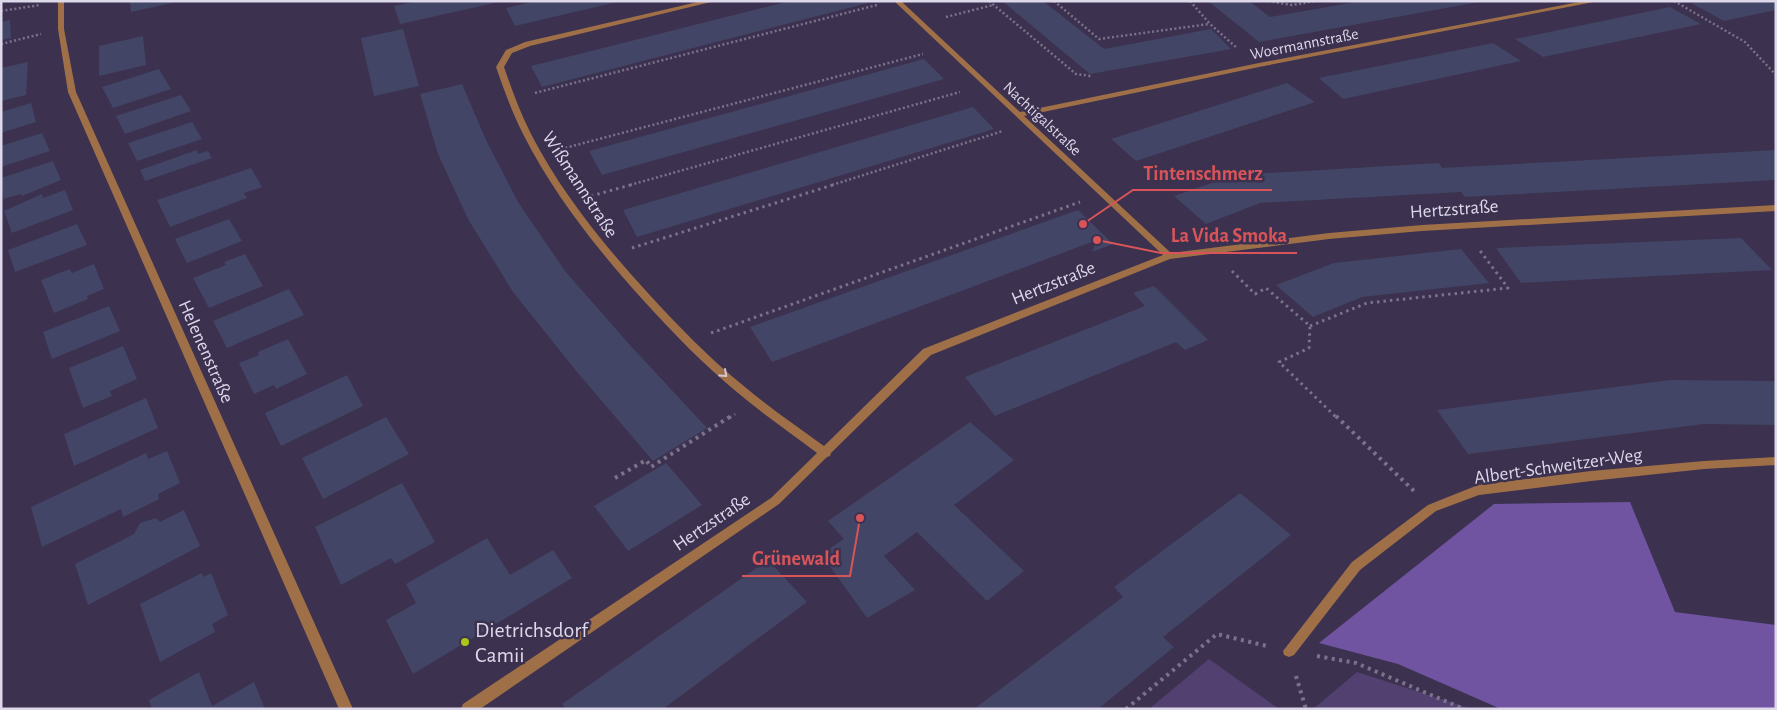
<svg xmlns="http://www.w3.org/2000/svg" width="1777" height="710" font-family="'Alegreya Sans',sans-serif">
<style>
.green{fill:#524070}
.forest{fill:#7154a1}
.building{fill:#424565}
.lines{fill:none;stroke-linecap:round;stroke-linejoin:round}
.path-far2{stroke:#7b728c;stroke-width:2.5;stroke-dasharray:2 2.5;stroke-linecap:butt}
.path-far1{stroke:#7b728c;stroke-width:3;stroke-dasharray:2.5 4;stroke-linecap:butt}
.path{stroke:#7b728c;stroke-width:4;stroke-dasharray:3 4.5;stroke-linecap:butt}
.minor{fill:#9f6f48;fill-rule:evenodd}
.oneway{stroke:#d5c8d3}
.poi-dot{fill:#aac718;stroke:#3c314f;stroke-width:2}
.labels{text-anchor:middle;stroke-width:5;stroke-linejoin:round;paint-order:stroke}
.far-street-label{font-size:16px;fill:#ded8eb;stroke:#3c314f}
.street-label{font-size:19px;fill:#ded8eb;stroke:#3c314f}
.near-poi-label{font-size:22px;fill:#ded8eb;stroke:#3c314f;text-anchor:start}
.leader{fill:none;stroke:#d85459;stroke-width:2}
.callout-dot{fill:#d85459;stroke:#3c314f;stroke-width:2}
.callout-label{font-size:20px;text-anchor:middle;font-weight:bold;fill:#d85459;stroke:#3c314f;stroke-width:5;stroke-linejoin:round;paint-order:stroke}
</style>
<rect width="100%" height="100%" fill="#3c314f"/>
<path class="green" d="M1209 659 1279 709H1149Z
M1357 672 1472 709H1313Z"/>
<path class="forest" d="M1630 502 1675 612 1776 625V709H1501L1398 664 1319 643 1494 504Z"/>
<path class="building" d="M130 1H176V2L131 12Z
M418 1H498L499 2 400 24 394 6Z
M535 1H617V2L515 26 506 8Z
M790 1H867L868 3 542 87 531 66Z
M1002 1H1043L1104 49 1211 29 1231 49 1090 74Z
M1208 1H1249L1270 17 1361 1 1479 2 1259 42Z
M1701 1H1776V10L1724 21 1691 3Z
M1670 7 1701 24 1543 57 1515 39Z
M10 20 11 38 1 40V22Z
M403 29 419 86 374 96 361 38Z
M143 36 146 65 99 76V46Z
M1493 43 1521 61 1343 99 1319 78Z
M924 59 944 79 602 175 589 151Z
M28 62 26 95 1 101V68Z
M159 69 171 89 113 108 102 87Z
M1287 83 1315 102 1136 161 1111 139Z
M462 84 486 140 518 202 550 249 565 271 629 344 707 428 653 461 577 372 513 292 468 219 438 154 420 94Z
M181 95 191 111 125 134 116 116Z
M31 103 36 122 1 133V112Z
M973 107 994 129 637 237 623 210Z
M192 122 202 139 137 161 128 143Z
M42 133 50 151 1 167V146Z
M197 150 198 154 208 151 212 158 145 181 140 170Z
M1776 150V180L1465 197 1461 192 1260 203 1206 224 1174 196 1235 175 1439 163 1442 168Z
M53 161 61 180 22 196 21 194 3 199 1 178Z
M251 168 262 187 244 193 247 198 170 227 157 200Z
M65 190 73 210 12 233 4 211 42 194 43 198Z
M1078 210 1113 244 1092 252 1097 240 772 362 750 327Z
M229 219 242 241 187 263 175 239Z
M77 224 87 245 15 272 8 250Z
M1741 238 1772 270 1521 283 1496 248Z
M1461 249 1489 283 1362 297 1313 317 1276 285 1334 263Z
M245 254 263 286 209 308 193 278 226 265 224 262Z
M94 264 104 289 87 296 88 299 54 313 41 280 70 269 72 273Z
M1154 286 1208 340 1185 350 1176 342 995 416 965 377 1145 306 1133 293Z
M289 289 304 315 227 348 213 321Z
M109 306 120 331 52 359 43 332Z
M288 339 307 374 276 389 274 385 254 394 239 363 259 355 258 352Z
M123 346 137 379 110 391 112 396 83 408 69 368Z
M347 375 363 406 281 446 265 413Z
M1670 380 1776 381V425L1704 424 1468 454 1437 410Z
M146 398 158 428 74 466 64 434Z
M386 417 409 454 323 499 302 458Z
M970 422 1014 460 954 505 1024 571 987 601 917 532 884 556 915 590 867 618 821 554 844 539 828 521Z
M167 451 180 483 158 494 159 499 123 517 121 509 42 547 31 507 146 453 148 459Z
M666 463 702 505 628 551 594 506Z
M402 483 435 542 395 564 391 558 341 585 315 527Z
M1240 493 1291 535 1163 637 1174 647 1098 709H974L1123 597 1114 587Z
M184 510 200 546 88 605 75 564 134 534 140 523 156 518 160 522Z
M487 538 510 575 553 550 572 578 413 674 386 620 416 603 406 584Z
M768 560 807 602 663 709H566L562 704Z
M202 573 203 577 211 573 228 615 212 624 215 632 160 662 140 604Z
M199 672 212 706 254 682 265 709H152L149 700Z"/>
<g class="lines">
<path class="path-far2" d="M989 1 1076 74 1091 76
M1054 1 1099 39 1209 24
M1190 1 1210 24 1237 48
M1268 1 1292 5 1315 1
M1674 1 1745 42 1776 75
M1 11 40 5
M946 17 993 5
M1 44 41 34
M535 93 877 5
M561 149 923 54
M630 185 960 92
M832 185 1003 131"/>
<path class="path-far1" d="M591 196 634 184
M632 248 836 184
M1232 271 1255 294 1266 288 1310 326 1309 348 1279 362 1337 418
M1310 326 1367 303 1508 288 1478 248
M711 333 1080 202
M729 418 735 414"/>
<path class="path" d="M1336 416 1415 492
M615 478 646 460 651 467 731 416
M1317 656 1356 663 1464 709
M1296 676 1306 709
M1126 709 1217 634 1267 646"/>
<path class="minor" d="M58 1H64V29L76 92 353 709H339L68 92 58 29Z
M702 1H715L530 46 512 53 504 67C512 90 520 112 531 134 561 192 603 244 647 292 678 326 710 359 745 387 770 408 798 427 824 446L923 349 1163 255 894 1H901L1020 112 1259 63 1584 1H1599L1259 67 1024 116 1171 253 1329 233 1422 225 1776 205V211L1422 231 1329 239 1170 259 931 355 831 453 830 456 827 457 779 504 480 709H461L463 704 771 498 817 453C791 433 764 415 738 393 704 365 673 333 643 300 597 249 554 195 523 134 512 112 504 90 496 67L506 50 525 42Z
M1776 457V465L1704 469 1591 481 1479 495 1436 511 1360 570 1294 655 1289 657 1284 655 1283 651 1352 562 1428 505 1478 485 1591 471 1704 461Z"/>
</g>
<defs><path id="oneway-chevron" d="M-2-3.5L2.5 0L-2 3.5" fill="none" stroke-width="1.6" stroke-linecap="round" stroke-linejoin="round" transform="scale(1.25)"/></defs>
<use class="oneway" href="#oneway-chevron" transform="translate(724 374) rotate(42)"/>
<circle class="poi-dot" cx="465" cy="642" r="5"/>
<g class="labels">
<g class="far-street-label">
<text transform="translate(1304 43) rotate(-11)" y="6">Woermannstraße</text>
<text transform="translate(1043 118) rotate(43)" y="6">Nachtigalstraße</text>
</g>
<g class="street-label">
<text transform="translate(581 184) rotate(57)" y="7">Wißmannstraße</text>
<text transform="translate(1454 208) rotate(-4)" y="7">Hertzstraße</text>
<text transform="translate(1053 282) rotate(-22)" y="7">Hertzstraße</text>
<text transform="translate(207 351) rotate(66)" y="7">Helenenstraße</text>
<text transform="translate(1558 465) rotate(-8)" y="7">Albert-Schweitzer-Weg</text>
<text transform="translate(711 521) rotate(-34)" y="7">Hertzstraße</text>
</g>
<g class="near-poi-label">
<text x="475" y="637">Dietrichsdorf<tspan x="475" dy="25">Camii</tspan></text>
</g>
</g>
<path class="leader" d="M1083 224L1133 190H1272M1097 240L1161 253H1297M860 518L850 576H742"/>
<g class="callout-dot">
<circle cx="1083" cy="224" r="5"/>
<circle cx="1097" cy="240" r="5"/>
<circle cx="860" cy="518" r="5"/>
</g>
<g class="callout-label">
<text x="1203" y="180">Tintenschmerz</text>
<text x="1229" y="242">La Vida Smoka</text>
<text x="796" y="565">Grünewald</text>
</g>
<rect width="1777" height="710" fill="none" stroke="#ded8eb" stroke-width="5"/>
</svg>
